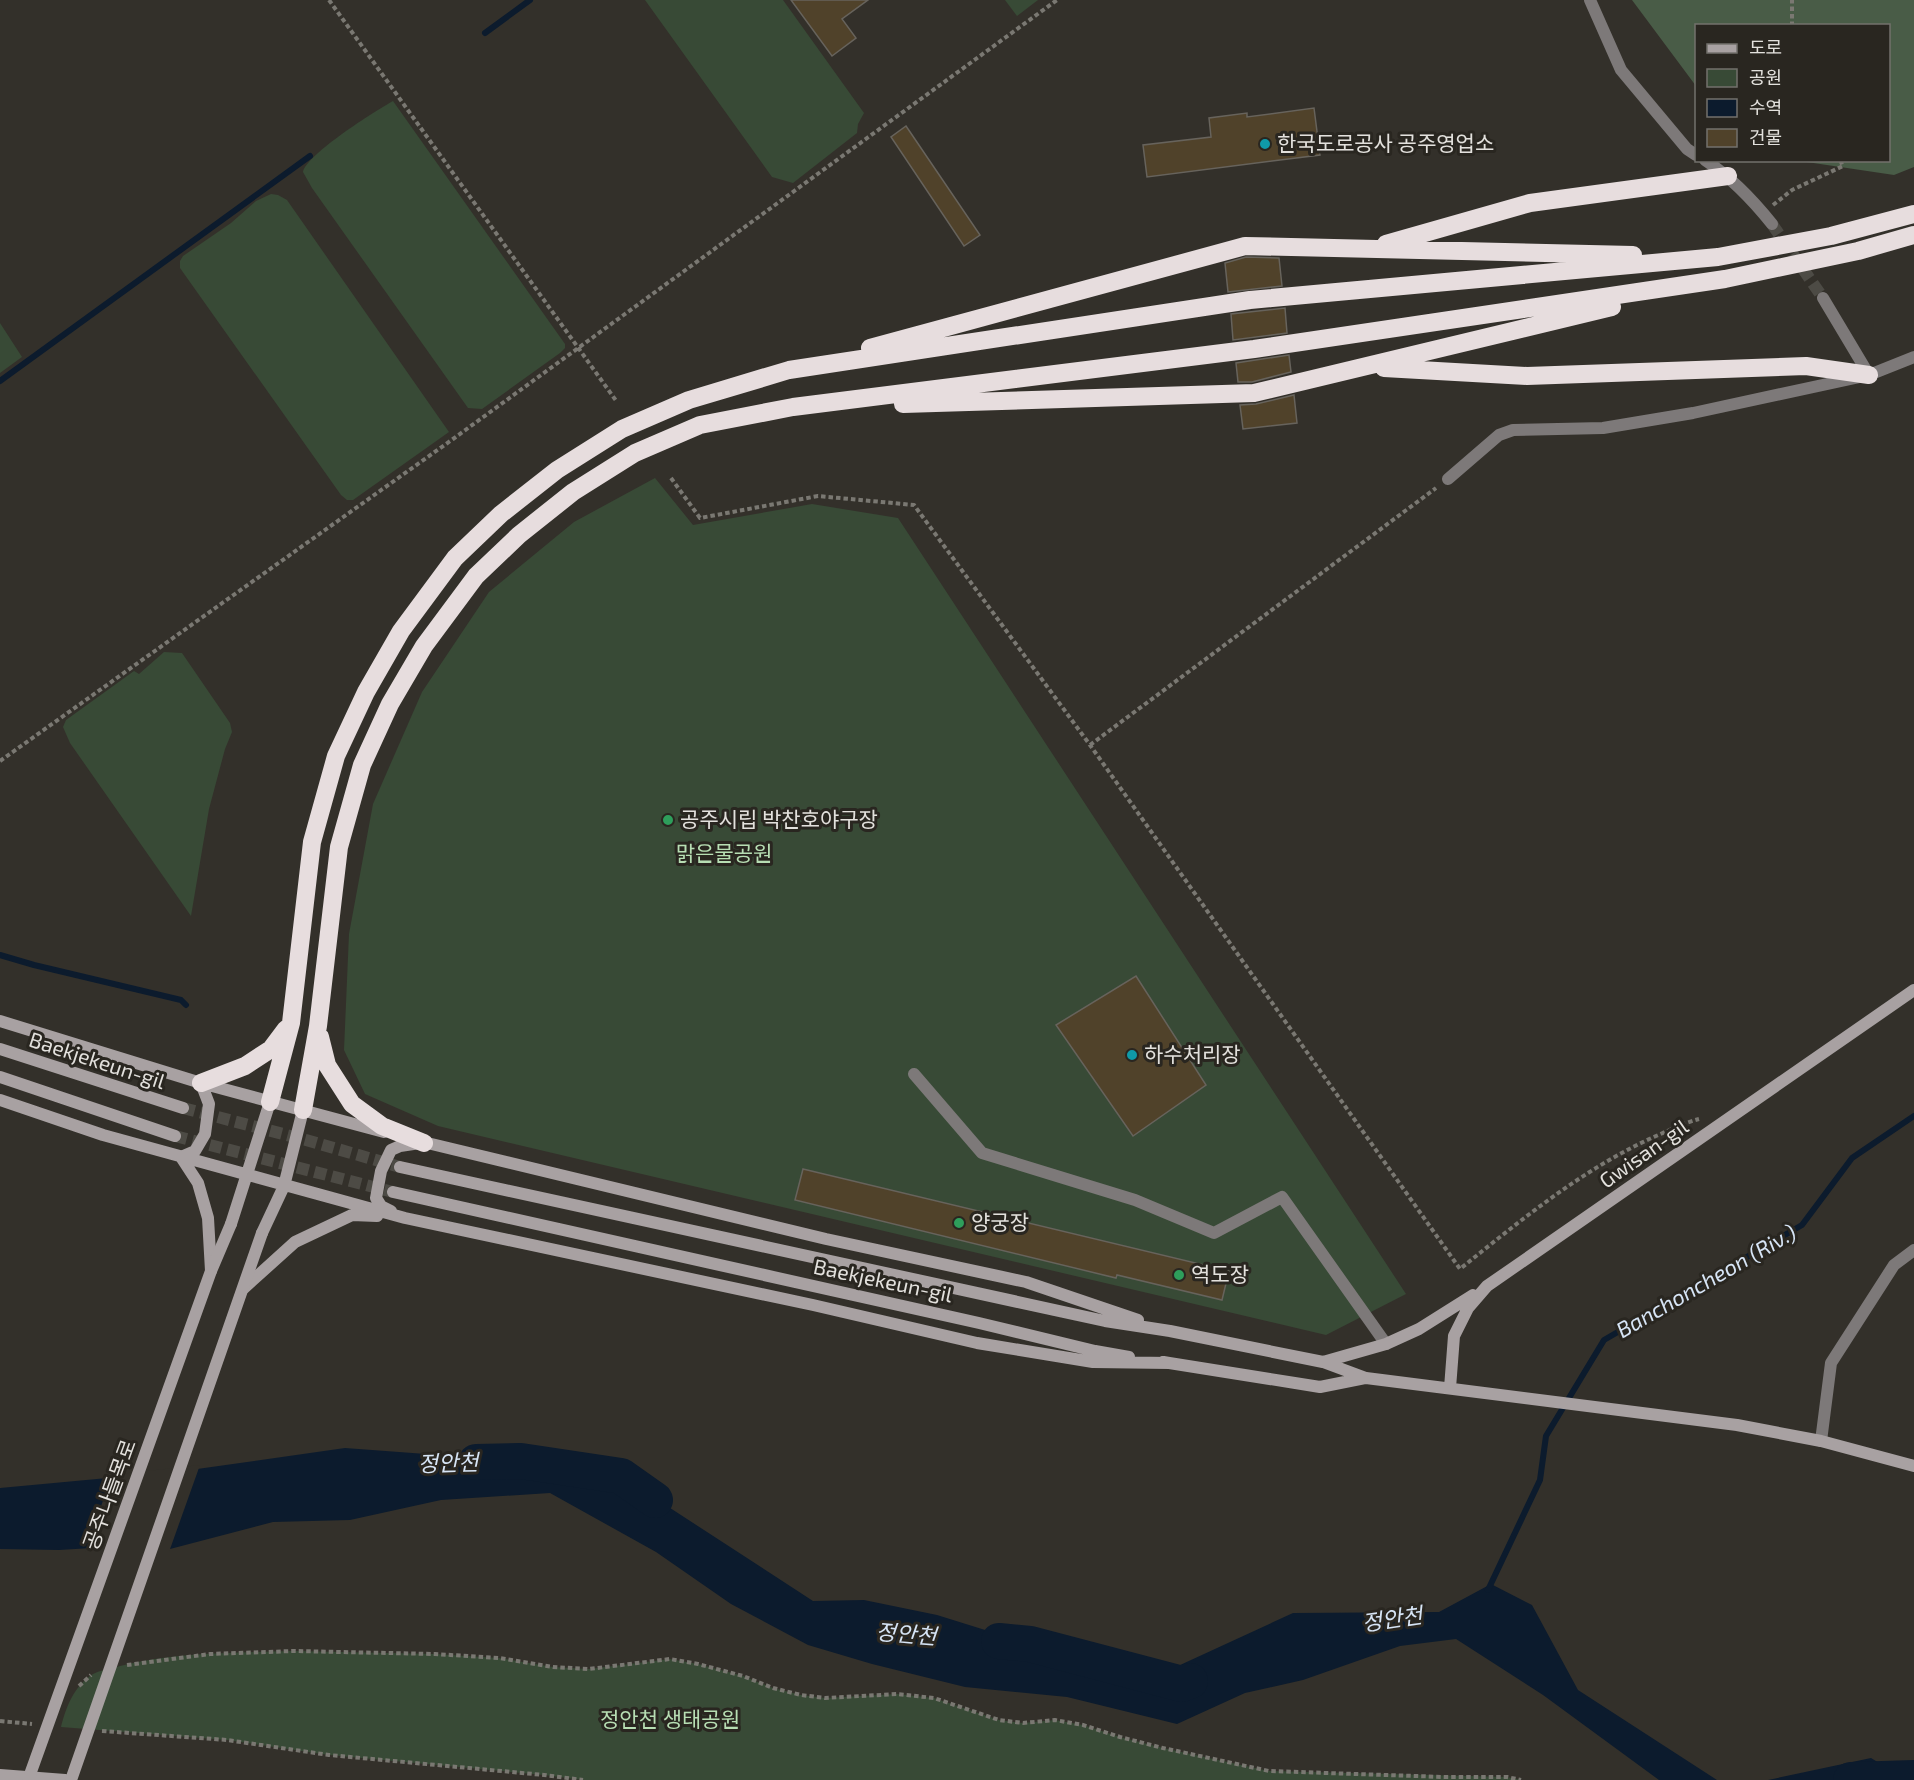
<svg xmlns="http://www.w3.org/2000/svg" width="1914" height="1780" font-family="'Exo 2','Noto Sans KR',sans-serif">
<style>
.green{fill:#384a36}
.forest{fill:#495c47}
.water{fill:#0c1b2d}
.pier{fill:#33302a}
.lines{fill:none;stroke-linecap:round;stroke-linejoin:round}
.stream{stroke:#0c1b2d;stroke-width:6}
.river{stroke:#0c1b2d;stroke-width:36}
.building{fill:#50422a;stroke:#67635c;stroke-width:1.5}
.street-tunnel{stroke:#4d4b45;stroke-width:12;stroke-dasharray:12 6;stroke-linecap:butt}
.secondary-tunnel{stroke:#4d4b45;stroke-width:12;stroke-dasharray:12 6;stroke-linecap:butt}
.path{stroke:#7a7872;stroke-width:4;stroke-dasharray:4.5 3;stroke-linecap:butt}
.street{stroke:#7d7979;stroke-width:12}
.secondary{stroke:#a8a1a2;stroke-width:12}
.highway{stroke:#e7ddde;stroke-width:18}
.secondary-bridge{stroke:#a8a1a2;stroke-width:12}
.culture-dot{fill:#0f9aa8;stroke:#292620;stroke-width:2}
.leisure-dot{fill:#2e9e5b;stroke:#292620;stroke-width:2}
.labels{text-anchor:middle;stroke-width:6;stroke-linejoin:round;paint-order:stroke}
.poi-label{font-size:21px;fill:#e3e1dd;stroke:#292620;text-anchor:start}
.park-label{font-size:21px;fill:#b7deb3;stroke:#292620}
.street-label{font-size:21px;fill:#e3e1dd;stroke:#292620}
.water-label{font-size:22px;font-style:italic;fill:#d7e5f6;stroke:#292620}
</style>
<rect width="100%" height="100%" fill="#33302a"/>
<path class="green" d="M645 0H783L864 113 858 124 857 133 793 183 772 177Z
M1005 0H1038L1017 16Z
M393 101 565 344V348L560 353 482 409 468 408 312 188 303 172C307 154 375 111 393 101Z
M271 194 278 195 287 200 449 432 353 500H347L341 495 180 268V261L183 256 231 223 256 201Z
M0 323 22 357 0 373Z
M655 478 693 525 812 504 898 518 1406 1294 1326 1335 438 1126 365 1094 344 1050 349 934 373 804 422 692 489 592 574 522Z
M164 652 182 653 230 723 232 732 225 749 209 809 191 916 70 743 63 727 66 720 134 671 139 674Z
M294 1651 435 1654 499 1658 553 1667 589 1669 670 1659 698 1664 743 1676 773 1688 801 1695 825 1698 897 1694 934 1698 999 1720 1023 1723 1055 1720 1083 1725 1120 1737 1163 1748 1269 1771 1507 1777 1521 1780H583L544 1775 329 1755 227 1740 61 1727C66 1707 74 1686 93 1674 100 1670 111 1669 120 1666 176 1652 236 1653 294 1651Z"/>
<path class="forest" d="M1632 0H1914V167L1894 175 1800 161 1888 160V26H1696V86Z"/>
<path class="water" d="M345 1448 521 1461 621 1476 813 1601 864 1600 937 1615 1030 1644 1154 1677 1293 1613 1439 1612 1491 1584 1532 1605 1578 1690 1717 1780H1659L1543 1695 1456 1639 1400 1646 1303 1680 1245 1693 1177 1724 1067 1697 965 1687 872 1664 808 1645 731 1604 656 1552 550 1493 441 1500 350 1520 273 1522 170 1549 108 1547 59 1550 0 1549V1488L183 1471Z
M1871 1758 1902 1777 1914 1778V1780H1768Z"/>
<path class="pier" d="M200 1465 169 1552H85L112 1475Z"/>
<g class="lines">
<path class="stream" d="M485 33 530 0
M0 381 310 156
M0 955 34 965 181 1000 186 1005
M1488 1590 1540 1480 1546 1436 1604 1340 1802 1225 1852 1158 1914 1116"/>
<path class="river" d="M476 1462 521 1461 621 1476 655 1500
M999 1641 1030 1644 1182 1684 1190 1681
M1851 1780 1914 1778"/>
</g>
<path class="building" d="M791 0H868L842 19 856 38 832 56Z
M1314 108 1320 155 1147 177 1143 145 1211 137 1209 118 1247 113V117Z
M906 126 980 235 964 246 891 137Z
M1246 257 1279 258 1282 286 1228 292 1225 263Z
M1285 308 1287 333 1233 340 1231 314Z
M1289 355 1291 372 1252 382H1238L1236 363Z
M1294 395 1297 423 1243 429 1240 405 1256 404Z
M1136 976 1206 1085 1133 1136 1056 1025Z
M803 1169 1229 1271 1222 1300 1117 1275 1116 1278 795 1200Z"/>
<g class="lines">
<path class="street-tunnel" d="M1772 224 1823 298"/>
<path class="secondary-tunnel" d="M183 1108 306 1140 400 1167
M175 1136 393 1192"/>
<path class="path" d="M329 0 617 402
M1792 26V0
M1773 205 1792 190 1843 166 1840 160
M671 478 700 518 818 496 914 505 1090 745 1460 1269C1521 1220 1584 1168 1656 1136 1670 1130 1684 1123 1699 1119
M1090 745 1436 488
M0 761 453 439 1057 0
M127 1665 210 1654 294 1651 435 1654 499 1658 553 1667 589 1669 670 1659 698 1664 743 1676 773 1688 801 1695 825 1698 897 1694 934 1698 999 1720 1023 1723 1055 1720 1083 1725 1120 1737 1163 1748 1269 1771 1444 1777H1507L1521 1780
M79 1686 91 1675
M0 1721 32 1724
M102 1731 227 1740 329 1755 544 1775 583 1780"/>
<path class="street" d="M1590 0 1621 70 1687 149 1696 155
M1705 160C1732 178 1752 199 1772 224
M1823 298 1869 375
M1448 479 1499 435 1513 430 1603 428 1693 413 1869 375 1914 357
M914 1074 982 1153 1135 1200 1214 1233 1282 1197 1386 1344
M1821 1441 1831 1363 1894 1265 1914 1250"/>
<path class="secondary" d="M0 1021 201 1083 384 1132
M0 1049 183 1108
M0 1077 175 1136
M201 1083 209 1104 205 1134 195 1151 181 1157 198 1183 208 1218 211 1271
M0 1100 103 1135 405 1218 813 1305 977 1343 1093 1362 1170 1363
M419 1141 826 1239 1026 1282 1138 1320
M400 1167 1105 1321 1170 1331 1323 1362 1366 1378 1737 1425 1821 1441 1914 1466
M393 1192 979 1323 1095 1351 1129 1357
M391 1211 381 1206 376 1198 381 1171 391 1150 400 1146 420 1143
M231 1224 270 1102
M262 1233 284 1186 303 1110
M244 1288 295 1242 352 1215 377 1216
M1163 1362 1320 1387 1365 1378
M1323 1362 1386 1344 1419 1329 1473 1295
M1450 1388 1454 1336 1468 1308 1487 1286 1914 990
M0 1775 65 1780"/>
<path class="highway" d="M1386 244 1530 203 1728 176
M870 348 1245 246 1633 255
M1384 368 1527 376 1806 366 1869 375
M903 404 1254 393 1612 307
M320 1037 327 1065 352 1104 382 1126 424 1143
M201 1083 245 1066 271 1049 286 1029
M270 1102 291 1023 312 842 336 756 366 692 401 631 455 558 501 514 557 470 622 429 689 400 789 370 1250 300 1718 257 1831 236 1914 214
M303 1110 318 1026 339 847 362 765 390 704 424 646 476 576 519 535 573 492 635 453 700 425 793 407 1254 349 1725 279 1858 251 1914 235"/>
<path class="secondary-bridge" d="M28 1780 211 1271 231 1224
M71 1780 262 1233"/>
</g>
<g class="culture-dot">
<circle cx="1265" cy="144" r="6"/>
<circle cx="1132" cy="1055" r="6"/>
</g>
<g class="leisure-dot">
<circle cx="668" cy="820" r="6"/>
<circle cx="959" cy="1223" r="6"/>
<circle cx="1179" cy="1275" r="6"/>
</g>
<g class="labels">
<g class="poi-label">
<text x="1277" y="151">한국도로공사 공주영업소</text>
<text x="680" y="827">공주시립 박찬호야구장</text>
<text x="1144" y="1062">하수처리장</text>
<text x="971" y="1230">양궁장</text>
<text x="1191" y="1282">역도장</text>
</g>
<g class="park-label">
<text x="724" y="861">맑은물공원</text>
<text x="670" y="1727">정안천 생태공원</text>
</g>
<g class="street-label">
<text transform="translate(97 1061) rotate(18)" y="7">Baekjekeun-gil</text>
<text transform="translate(1644 1154) rotate(-35)" y="7">Gwisan-gil</text>
<text transform="translate(883 1281) rotate(12)" y="7">Baekjekeun-gil</text>
<text transform="translate(110 1495) rotate(-70)" y="7">공주나들목로</text>
</g>
<g class="water-label">
<text transform="translate(1706 1281) rotate(-30)" y="8">Banchoncheon (Riv.)</text>
<text transform="translate(448 1463) rotate(-2)" y="8">정안천</text>
<text transform="translate(1392 1619) rotate(-8)" y="8">정안천</text>
<text transform="translate(906 1634) rotate(5)" y="8">정안천</text>
</g>
</g>
<rect x="1695" y="24" width="195" height="138" fill="#292620" stroke="#73716c" stroke-width="1.5"/>
<rect x="1707" y="44" width="30" height="9" fill="#a8a1a2" stroke="#73716c" stroke-width="1.5"/>
<text x="1749" y="54" font-size="18" fill="#e3e1dd">도로</text>
<rect x="1707" y="69" width="30" height="18" fill="#384a36" stroke="#73716c" stroke-width="1.5"/>
<text x="1749" y="84" font-size="18" fill="#e3e1dd">공원</text>
<rect x="1707" y="99" width="30" height="18" fill="#0c1b2d" stroke="#73716c" stroke-width="1.5"/>
<text x="1749" y="114" font-size="18" fill="#e3e1dd">수역</text>
<rect x="1707" y="129" width="30" height="18" fill="#50422a" stroke="#73716c" stroke-width="1.5"/>
<text x="1749" y="144" font-size="18" fill="#e3e1dd">건물</text>
</svg>
